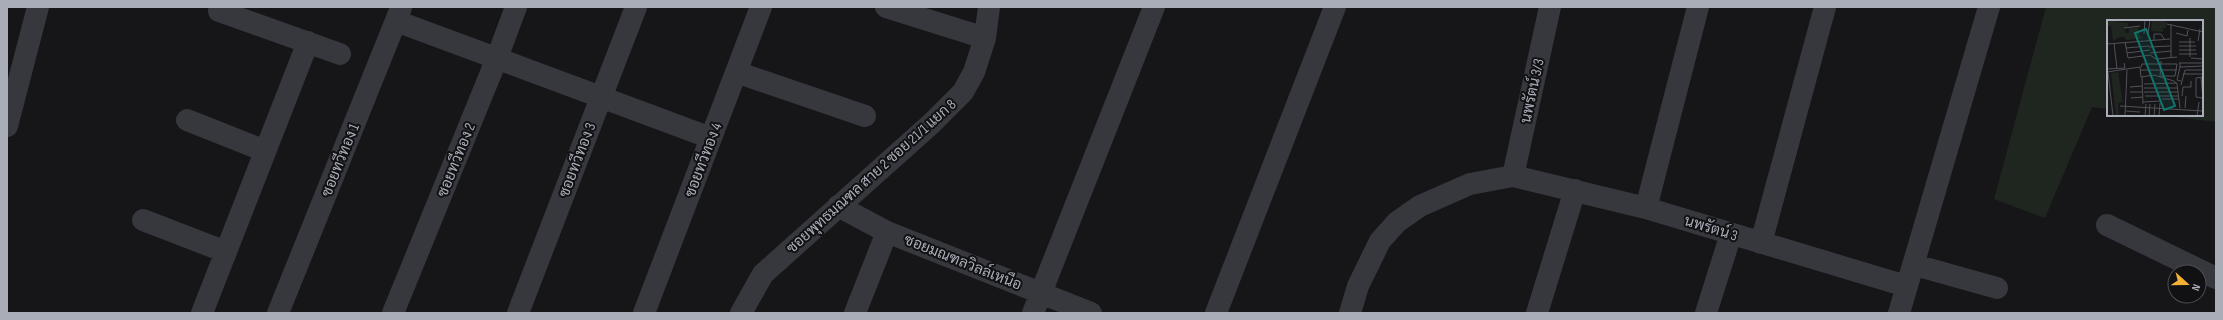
<svg xmlns="http://www.w3.org/2000/svg" width="2223" height="320" font-family="'Sofia Sans Condensed',Sarabun,sans-serif">
<style>
.green{fill:#1e261f}
.lines{fill:none;stroke-linecap:round;stroke-linejoin:round}
.minor{stroke:#37383d;stroke-width:22}
.labels{text-anchor:middle;stroke-width:4;stroke-linejoin:round;paint-order:stroke}
.street-label{font-size:15px;fill:#a8adb8;stroke:#111113}
.inset-road{fill:none;stroke:#505258;stroke-width:1}
.view{fill:#0f766e;fill-opacity:0.15;stroke:#0f766e;stroke-width:2}
.inset-edge{fill:none;stroke:#a8adb8;stroke-width:2}
</style>
<rect width="100%" height="100%" fill="#161618"/>
<path class="green" d="M2046 7H2216V122L2158 115H2202V21H2108V109L2092 107 2045 218 1994 199Z"/>
<g class="lines">
<path class="minor" d="M886 7 985 38
M219 11 340 54
M396 21 711 138
M736 72 865 116
M187 120 265 151
M7 126 38 7
M1513 176 1550 7
M838 206 887 232 1091 313
M1646 208 1698 7
M143 220 226 252
M2107 225 2216 278
M1761 243 1825 7
M1915 265 1997 288
M202 313 308 42
M278 313 401 8
M393 313 497 58 516 7
M518 313 636 7
M644 313 761 7
M741 313 763 274 932 123 963 92 974 72 985 38 989 7
M855 313 887 232
M1033 313 1154 7
M1216 313 1335 7
M1350 313 1358 286 1380 241 1397 222 1420 206 1454 191 1470 184 1513 176 1646 208 1906 286
M1537 313 1575 190
M1706 313 1731 234
M1899 313 1989 7"/>
</g>
<g class="labels">
<g class="street-label">
<text transform="translate(1532 91) rotate(-78)" y="5">นพรัตน์ 3/3</text>
<text transform="translate(340 160) rotate(-68)" y="5">ซอยทวีทอง 1</text>
<text transform="translate(456 160) rotate(-68)" y="5">ซอยทวีทอง 2</text>
<text transform="translate(577 160) rotate(-69)" y="5">ซอยทวีทอง 3</text>
<text transform="translate(703 160) rotate(-69)" y="5">ซอยทวีทอง 4</text>
<text transform="translate(871 176) rotate(-42)" y="5">ซอยพุทธมณฑล สาย 2 ซอย 21/1 แยก 8</text>
<text transform="translate(1711 228) rotate(17)" y="5">นพรัตน์ 3</text>
<text transform="translate(963 262) rotate(22)" y="5">ซอยมณฑลวิลล์เหนือ</text>
</g>
</g>
<g transform="translate(2107 20)">
<rect width="96" height="96" fill="#161618"/>
<path d="M0 0 21 3V7L17 8 19 13H22V8L31 7 33 16 38 18 19 20 18 17H13L6 21 4 6H0ZM45 0H60L59 8H56V12L44 11ZM11 52 16 82 11 83 12 96H9L4 53Z" fill="#1e261f"/>
<path class="inset-road" d="M60 4 96 12M64 5V38M17 8 33 6M69 13 80 16 81 10M37 14 38 0M41 14 43 0M83 18V37M47 20V14H54L57 19M91 21 93 9M18 22 21 38 43 35M72 22H88M7 23 10 49M0 24 63 19M72 26H89M42 27 63 26M19 28 42 26M72 30H89M20 33 43 30M43 33 64 31M72 34H90M43 35 49 39 70 37M84 38 96 39M72 43H96V54H76M73 43V47L96 46M34 47 35 44H70L68 56H54M73 47 70 60 74 61M0 49 18 48 17 43M33 50H70M0 52 33 47 34 57 47 55 67 61 70 64 73 88M1 52 6 96M35 57 36 84M53 57 54 41M94 57 96 79M37 64 70 63M74 65 78 50H96M23 67 35 66M37 68H71M23 72H36M37 72H71M38 76H72M75 76 76 67H84V61M24 78 36 77M95 78 89 77V58L96 57M55 79H72M36 82 53 81M13 86 96 91M78 88 79 76M19 91 33 92M18 96 20 50M38 96 39 84M42 96 43 84M47 96 48 84M52 96 53 83M90 96 92 82"/>
<path class="view" d="M39 9 68 86 57 90 28 13Z"/>
<rect width="96" height="96" class="inset-edge"/>
</g>
<rect width="2223" height="320" fill="none" stroke="#a8adb8" stroke-width="16"/>
<g transform="translate(2187 284) rotate(111)"><circle r="19" fill="#111113" stroke="#4d4f55"/>
<path d="M0-3L7 15L0 10L-7 15Z" fill="#f2b134"/>
<text y="-6" font-size="11" font-weight="bold" text-anchor="middle" fill="#a8adb8">N</text>
</g>
</svg>
